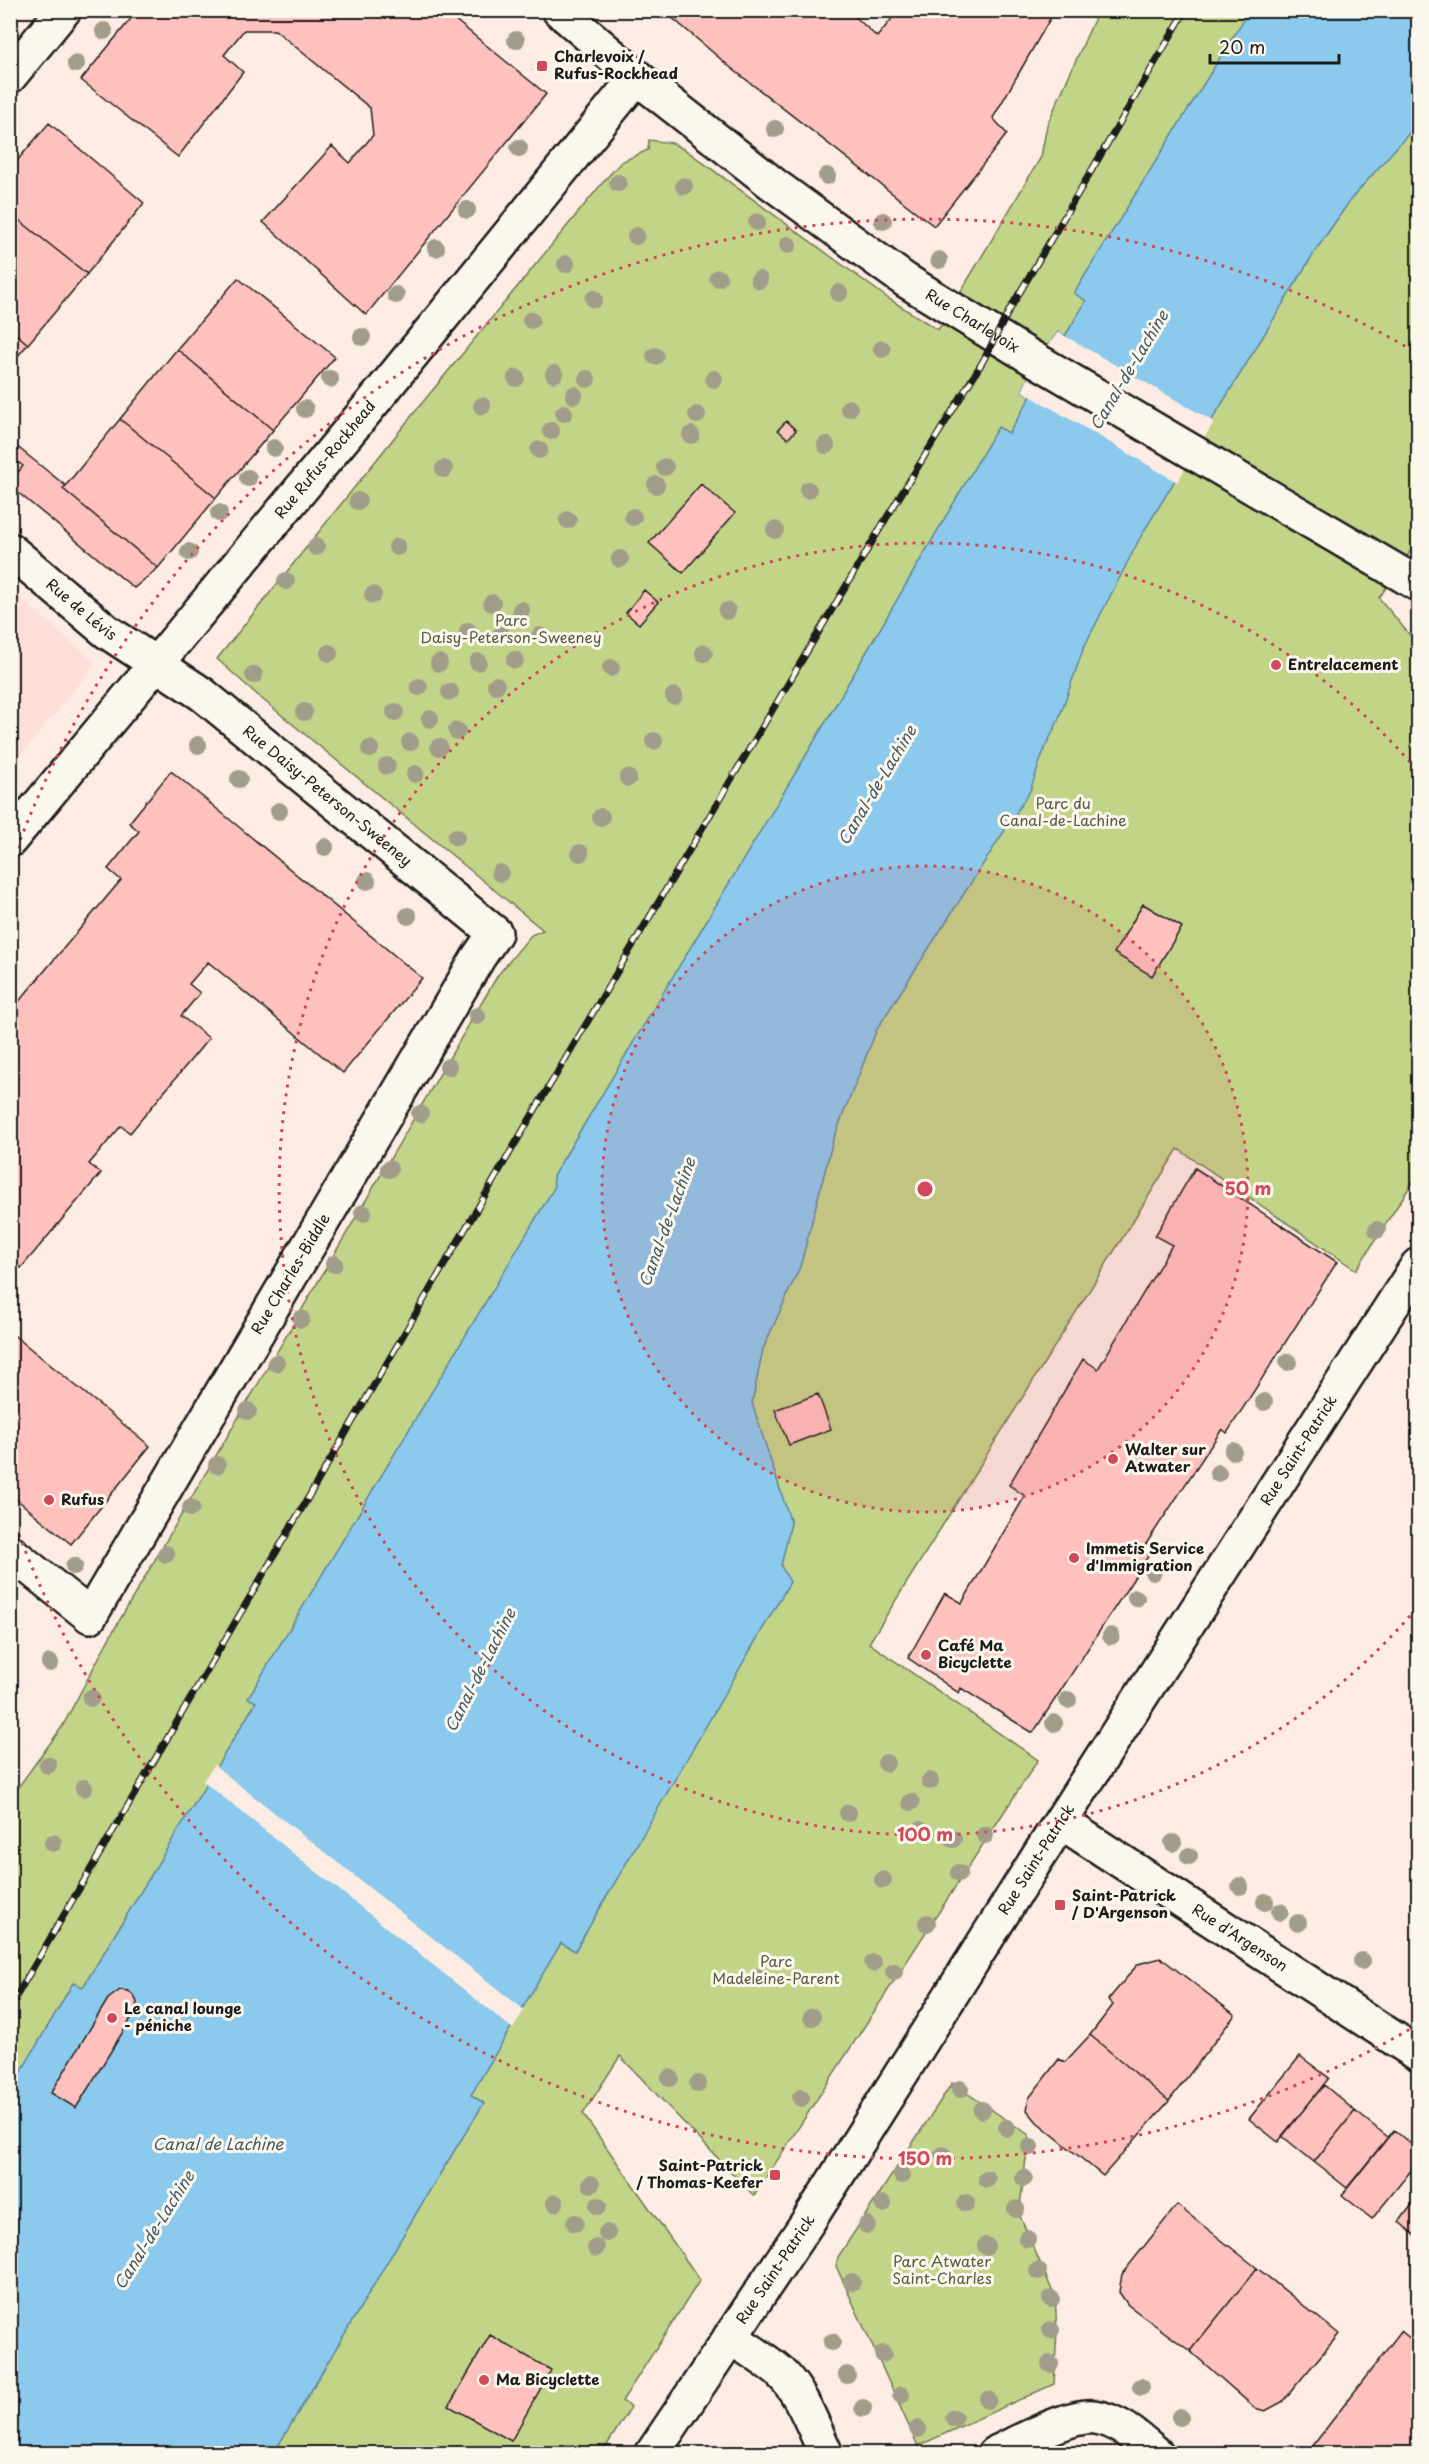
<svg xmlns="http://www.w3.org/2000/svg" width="1429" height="2464" font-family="'Playpen Sans',sans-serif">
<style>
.built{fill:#fddfd8}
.green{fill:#c2d488;stroke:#6f7852;stroke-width:1.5}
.water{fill:#8bcaec;stroke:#5f8499;stroke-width:1.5}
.pier{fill:#fcece3}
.building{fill:#fec1bd;stroke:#1c1c1c;stroke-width:1.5}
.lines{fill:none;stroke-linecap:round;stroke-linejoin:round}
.minor-casing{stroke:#1c1c1c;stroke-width:38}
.tertiary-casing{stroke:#1c1c1c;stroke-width:38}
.secondary-casing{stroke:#1c1c1c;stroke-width:38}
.minor{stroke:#fbf7ec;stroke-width:33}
.tertiary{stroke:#fbf7ec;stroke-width:33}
.secondary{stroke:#fbf7ec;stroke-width:33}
.rail-casing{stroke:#1c1c1c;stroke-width:7}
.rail{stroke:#fbf7ec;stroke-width:4.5;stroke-dasharray:14;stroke-linecap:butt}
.tree{fill:#a19d8a}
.ring{fill:none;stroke:#d1495b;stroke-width:3;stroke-dasharray:3 6}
.poi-dot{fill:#d1495b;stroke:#fbf7ec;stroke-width:2}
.labels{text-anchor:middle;stroke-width:6;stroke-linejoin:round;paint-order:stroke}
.poi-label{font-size:15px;font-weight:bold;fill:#1c1c1c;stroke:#fbf7ec;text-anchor:start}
.street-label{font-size:15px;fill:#1c1c1c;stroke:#fbf7ec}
.park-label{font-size:15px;fill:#565c42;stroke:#fbf7ec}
.water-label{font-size:16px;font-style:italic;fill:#435965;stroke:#fbf7ec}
.centre{fill:#d1495b;stroke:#fbf7ec;stroke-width:3}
.ring-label{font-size:18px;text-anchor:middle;font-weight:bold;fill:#d1495b;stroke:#fbf7ec;stroke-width:6;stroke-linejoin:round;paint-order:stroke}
</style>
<rect width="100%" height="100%" fill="#fcece3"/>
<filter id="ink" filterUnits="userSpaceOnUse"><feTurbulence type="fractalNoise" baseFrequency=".0167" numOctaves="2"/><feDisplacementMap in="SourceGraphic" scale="12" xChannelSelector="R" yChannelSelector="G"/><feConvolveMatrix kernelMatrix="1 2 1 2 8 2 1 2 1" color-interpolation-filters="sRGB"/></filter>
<g filter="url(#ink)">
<path class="built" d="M11 590 96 663 11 767Z"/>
<path class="green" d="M1098 11H1418V540L1379 598 1418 645V1174L1356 1270 1178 1149 869 1643 1038 1760 754 2196 620 2056 583 2114 700 2280 622 2401 631 2407 602 2453 11 2454V1797L62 1727 112 1633 498 975 531 935 543 930 262 699 217 659 418 408 604 181 621 162 648 150 649 140 672 143 687 151 889 299 938 330 1041 157 1047 125Z
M952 2083 1029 2135 1019 2214 1055 2297 1057 2330 1054 2384 918 2446 836 2266 838 2257Z"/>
<path class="water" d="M1249 11H1418V123L1351 199 1314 253 1141 536 1084 647 1058 721 1044 750 1030 791 877 1029 833 1140 800 1267 763 1349 752 1403 791 1523 781 1566 790 1582 575 1951 561 1943 471 2095 484 2103 430 2190 274 2453 11 2454V2089L73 1983 83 1987 256 1702 248 1698 554 1188 553 1176 808 752 998 427 1009 433 1031 396 1022 391 1037 360 1058 332 1065 336 1086 301 1074 293Z"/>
<path class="pier" d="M1058 332 1214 422 1177 482 1022 391 1037 360Z
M214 1765 524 2010 513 2029 203 1781Z"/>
<path class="building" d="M138 10H443L546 94 366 315 263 222 332 146 350 163 373 135 370 108 275 30H244L224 55 243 72 178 157 81 80Z
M663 10H848L877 37 899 10H1055L993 118 1007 134 934 226 730 67Z
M49 123 144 203 87 274 10 213V169Z
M10 213 87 274 28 344 10 329Z
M238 278 335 357 273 430 177 349Z
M10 329 28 344 10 365Z
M177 349 273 430 216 498 120 419Z
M120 419 216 498 158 568 63 489Z
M786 421 796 430 788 439 778 430Z
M10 441 66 486 63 489 158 568 134 588 10 486V482L23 466 10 456Z
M701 484 735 513 683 573 649 543Z
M644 590 658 602 639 624 626 613Z
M171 771 422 978 343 1073 208 962 189 984 200 993 181 1016 209 1038 130 1133 121 1126 89 1164 101 1173 21 1268 10 1260V1012L121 880 108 869 139 831 129 823Z
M1143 904 1182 927 1152 976 1114 953Z
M1195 1168 1337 1262 1227 1433 1222 1429 1142 1550 1149 1555 1033 1733 961 1688 959 1693 908 1658 945 1593 962 1603 1025 1496 1009 1485 1083 1359 1098 1369 1172 1245 1155 1236Z
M10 1332 150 1446 71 1544 10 1494Z
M818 1394 831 1429 789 1445 775 1410Z
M1161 1958 1235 2015 1169 2101 1090 2035 1113 2005 1108 2000 1138 1964Z
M120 1990 128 1991 133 1995 137 2002 135 2012 76 2108 51 2093 108 1999Z
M1090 2035 1169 2101 1103 2176 1037 2122 1027 2110 1029 2098 1059 2059 1065 2062Z
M1300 2056 1329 2078 1278 2142 1249 2119Z
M1324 2085 1355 2111 1314 2162 1282 2136Z
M1355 2111 1388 2137 1347 2188 1314 2162Z
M1394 2130 1418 2150V2162L1372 2219 1342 2195Z
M1418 2197V2238L1399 2222Z
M1177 2205 1257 2268 1190 2351 1128 2305 1119 2292 1122 2274Z
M1257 2268 1339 2334 1282 2402 1265 2411 1255 2408 1190 2351Z
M1401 2331 1418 2345V2454H1320L1312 2447Z
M490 2335 551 2370 511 2441 449 2406Z"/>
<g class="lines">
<g class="minor-casing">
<g id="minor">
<path d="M10 76 64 10"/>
<path id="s1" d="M10 550 106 631 202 694 495 933 478 958 90 1616 10 1552"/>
<path id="s2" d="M10 840 379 395 637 77"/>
<path d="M994 2454C1017 2443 1070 2414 1094 2417 1118 2420 1139 2439 1157 2454"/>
</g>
</g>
<g class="tertiary-casing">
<g id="tertiary">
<path id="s3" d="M559 10 644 83 773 184 905 280 1029 356 1418 584"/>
<path id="s4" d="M1061 1822 1418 2054"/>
<path d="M730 2337C746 2348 765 2359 780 2372 802 2393 813 2426 826 2454"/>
</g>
</g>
<g class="secondary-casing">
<g id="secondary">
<path id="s5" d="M652 2454 809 2220 1043 1849 1418 1265"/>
</g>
</g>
<use href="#minor" class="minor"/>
<use href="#tertiary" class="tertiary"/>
<use href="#secondary" class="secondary"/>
<g class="rail-casing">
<path id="rail" d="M10 2007 525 1127 884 522 983 361 1010 309 1186 10"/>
</g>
<use href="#rail" class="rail"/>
</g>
<g class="tree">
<circle cx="104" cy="31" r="9"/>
<circle cx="516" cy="40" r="9"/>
<circle cx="76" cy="64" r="9"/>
<circle cx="775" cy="129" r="9"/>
<circle cx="519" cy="148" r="9"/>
<circle cx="827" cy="176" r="9"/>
<circle cx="618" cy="183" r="9"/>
<circle cx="684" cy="186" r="9"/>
<circle cx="467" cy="210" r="9"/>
<circle cx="883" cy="221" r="9"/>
<circle cx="757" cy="222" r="9"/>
<circle cx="636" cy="236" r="9"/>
<circle cx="788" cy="245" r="9"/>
<circle cx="436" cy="248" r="9"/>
<circle cx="939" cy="260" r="9"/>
<circle cx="566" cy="264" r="9"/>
<circle cx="718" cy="278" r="9"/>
<circle cx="759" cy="280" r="9"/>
<circle cx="839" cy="293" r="9"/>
<circle cx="396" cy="295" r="9"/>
<circle cx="594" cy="299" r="9"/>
<circle cx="531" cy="320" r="9"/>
<circle cx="362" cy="337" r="9"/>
<circle cx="882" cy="349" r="9"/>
<circle cx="655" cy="356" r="9"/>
<circle cx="554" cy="374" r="9"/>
<circle cx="516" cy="378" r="9"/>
<circle cx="330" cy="379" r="9"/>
<circle cx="587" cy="379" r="9"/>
<circle cx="714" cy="379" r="9"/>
<circle cx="574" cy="395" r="9"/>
<circle cx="482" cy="406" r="9"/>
<circle cx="849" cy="408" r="9"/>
<circle cx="305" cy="409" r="9"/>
<circle cx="564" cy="413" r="9"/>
<circle cx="697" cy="415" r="9"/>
<circle cx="551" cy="431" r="9"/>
<circle cx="691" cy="435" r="9"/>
<circle cx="826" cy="445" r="9"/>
<circle cx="274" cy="448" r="9"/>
<circle cx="539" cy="450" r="9"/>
<circle cx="665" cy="467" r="9"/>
<circle cx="444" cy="469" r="9"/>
<circle cx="248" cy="478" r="9"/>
<circle cx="656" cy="485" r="9"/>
<circle cx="808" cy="490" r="9"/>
<circle cx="358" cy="501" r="9"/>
<circle cx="219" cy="513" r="9"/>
<circle cx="633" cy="517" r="9"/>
<circle cx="568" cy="520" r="9"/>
<circle cx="775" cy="530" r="9"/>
<circle cx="316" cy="547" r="9"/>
<circle cx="397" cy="547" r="9"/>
<circle cx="189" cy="552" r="9"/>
<circle cx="620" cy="559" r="9"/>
<circle cx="286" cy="581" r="9"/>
<circle cx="373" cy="595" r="9"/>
<circle cx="492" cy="603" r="9"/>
<circle cx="521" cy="610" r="9"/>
<circle cx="727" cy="611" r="9"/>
<circle cx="468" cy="631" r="9"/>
<circle cx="501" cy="635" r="9"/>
<circle cx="540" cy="636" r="9"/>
<circle cx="329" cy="653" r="9"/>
<circle cx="704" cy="653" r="9"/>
<circle cx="515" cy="660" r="9"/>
<circle cx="478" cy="662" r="9"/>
<circle cx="439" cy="663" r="9"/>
<circle cx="611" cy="668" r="9"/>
<circle cx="254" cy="675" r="9"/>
<circle cx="496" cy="685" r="9"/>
<circle cx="419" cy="687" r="9"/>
<circle cx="450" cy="692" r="9"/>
<circle cx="674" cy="696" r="9"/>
<circle cx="304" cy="712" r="9"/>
<circle cx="395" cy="712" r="9"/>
<circle cx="430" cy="719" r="9"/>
<circle cx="457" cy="731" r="9"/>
<circle cx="654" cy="741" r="9"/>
<circle cx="410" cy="742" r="9"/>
<circle cx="198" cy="745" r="9"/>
<circle cx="439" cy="747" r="9"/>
<circle cx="370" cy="749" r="9"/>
<circle cx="387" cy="766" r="9"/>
<circle cx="415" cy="774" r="9"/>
<circle cx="628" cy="778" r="9"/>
<circle cx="239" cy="779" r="9"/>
<circle cx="279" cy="811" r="9"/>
<circle cx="601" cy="817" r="9"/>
<circle cx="456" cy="837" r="9"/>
<circle cx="325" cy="847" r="9"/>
<circle cx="580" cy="853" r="9"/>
<circle cx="500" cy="873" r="9"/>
<circle cx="367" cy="881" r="9"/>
<circle cx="408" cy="916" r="9"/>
<circle cx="477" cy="1016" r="9"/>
<circle cx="448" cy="1067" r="9"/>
<circle cx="420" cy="1114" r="9"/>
<circle cx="389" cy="1169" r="9"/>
<circle cx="363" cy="1213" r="9"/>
<circle cx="1377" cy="1230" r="9"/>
<circle cx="334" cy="1264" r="9"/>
<circle cx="301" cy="1319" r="9"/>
<circle cx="1288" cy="1362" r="9"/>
<circle cx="276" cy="1363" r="9"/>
<circle cx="1264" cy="1402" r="9"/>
<circle cx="248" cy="1411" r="9"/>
<circle cx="1233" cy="1451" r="9"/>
<circle cx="217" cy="1465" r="9"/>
<circle cx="1218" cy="1473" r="9"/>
<circle cx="191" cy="1508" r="9"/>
<circle cx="166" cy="1554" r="9"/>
<circle cx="74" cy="1566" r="9"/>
<circle cx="1153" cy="1572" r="9"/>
<circle cx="1136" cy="1598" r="9"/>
<circle cx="1111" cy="1636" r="9"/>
<circle cx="50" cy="1663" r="9"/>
<circle cx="91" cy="1698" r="9"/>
<circle cx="1068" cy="1700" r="9"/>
<circle cx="1054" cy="1723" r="9"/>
<circle cx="886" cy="1763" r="9"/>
<circle cx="48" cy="1765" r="9"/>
<circle cx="930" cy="1781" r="9"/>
<circle cx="84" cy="1788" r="9"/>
<circle cx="911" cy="1802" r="9"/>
<circle cx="848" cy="1813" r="9"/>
<circle cx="920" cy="1830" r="9"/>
<circle cx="985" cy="1835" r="9"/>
<circle cx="953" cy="1839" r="9"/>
<circle cx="53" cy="1843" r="9"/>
<circle cx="1173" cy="1843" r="9"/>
<circle cx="1189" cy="1856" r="9"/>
<circle cx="959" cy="1873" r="9"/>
<circle cx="883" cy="1880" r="9"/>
<circle cx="1240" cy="1886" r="9"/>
<circle cx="1265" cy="1902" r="9"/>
<circle cx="1280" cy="1912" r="9"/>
<circle cx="927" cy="1923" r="9"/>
<circle cx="1298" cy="1923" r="9"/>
<circle cx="1362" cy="1961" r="9"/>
<circle cx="873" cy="1963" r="9"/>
<circle cx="894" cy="1972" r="9"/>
<circle cx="759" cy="1977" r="9"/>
<circle cx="812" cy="2017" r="9"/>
<circle cx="670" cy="2078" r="9"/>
<circle cx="698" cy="2084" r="9"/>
<circle cx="960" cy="2089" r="9"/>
<circle cx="801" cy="2098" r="9"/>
<circle cx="982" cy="2110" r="9"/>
<circle cx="1007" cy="2128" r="9"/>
<circle cx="1030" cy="2147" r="9"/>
<circle cx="943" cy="2155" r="9"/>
<circle cx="902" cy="2175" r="9"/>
<circle cx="1024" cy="2178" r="9"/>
<circle cx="987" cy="2179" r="9"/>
<circle cx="591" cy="2184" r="9"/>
<circle cx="555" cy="2203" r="9"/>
<circle cx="966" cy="2203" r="9"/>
<circle cx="883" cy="2204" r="9"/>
<circle cx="598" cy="2206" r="9"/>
<circle cx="1016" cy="2209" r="9"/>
<circle cx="575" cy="2223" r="9"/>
<circle cx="867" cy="2225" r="9"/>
<circle cx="607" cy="2233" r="9"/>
<circle cx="1027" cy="2239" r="9"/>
<circle cx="986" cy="2246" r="9"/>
<circle cx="596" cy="2248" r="9"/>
<circle cx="1038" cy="2271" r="9"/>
<circle cx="852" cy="2282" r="9"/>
<circle cx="1051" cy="2299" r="9"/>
<circle cx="1051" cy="2330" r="9"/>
<circle cx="832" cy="2342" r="9"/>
<circle cx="883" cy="2354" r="9"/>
<circle cx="1050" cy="2364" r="9"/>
<circle cx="847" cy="2375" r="9"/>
<circle cx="1141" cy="2387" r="9"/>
<circle cx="901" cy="2395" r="9"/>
<circle cx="988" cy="2400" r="9"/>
<circle cx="863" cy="2408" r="9"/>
<circle cx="1180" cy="2417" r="9"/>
<circle cx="954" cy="2418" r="9"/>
<circle cx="918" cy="2429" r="9"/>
</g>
</g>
<circle cx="925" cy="1189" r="323" fill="#d1495b" fill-opacity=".12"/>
<g class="ring">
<circle cx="925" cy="1189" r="323"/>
<path d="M1416 1609A646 646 0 1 1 1416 769"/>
<path d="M1417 2025A970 970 0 0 1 11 1513M11 865A970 970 0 0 1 1417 353"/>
</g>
<g class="poi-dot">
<rect x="536" y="60" width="12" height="12" rx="3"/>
<circle cx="1276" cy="665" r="6"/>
<circle cx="1113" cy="1459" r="6"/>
<circle cx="49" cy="1500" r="6"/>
<circle cx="1074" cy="1558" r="6"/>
<circle cx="926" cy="1655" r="6"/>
<rect x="1054" y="1899" width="12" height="12" rx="3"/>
<circle cx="112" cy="2018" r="6"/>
<rect x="769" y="2169" width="12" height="12" rx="3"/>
<circle cx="484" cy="2380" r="6"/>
</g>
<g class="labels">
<g class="poi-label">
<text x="554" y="62">Charlevoix /<tspan x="554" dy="17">Rufus-Rockhead</tspan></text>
<text x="1288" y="670">Entrelacement</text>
<text x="1125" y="1455">Walter sur<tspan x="1125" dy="17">Atwater</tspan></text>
<text x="61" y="1505">Rufus</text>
<text x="1086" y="1554">Immetis Service<tspan x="1086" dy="17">d'Immigration</tspan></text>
<text x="938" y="1651">Café Ma<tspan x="938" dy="17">Bicyclette</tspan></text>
<text x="1072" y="1901">Saint-Patrick<tspan x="1072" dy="17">/ D'Argenson</tspan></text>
<text x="124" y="2014">Le canal lounge<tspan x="124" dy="17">- péniche</tspan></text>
<text x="763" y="2171" text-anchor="end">Saint-Patrick<tspan x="763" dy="17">/ Thomas-Keefer</tspan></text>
<text x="496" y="2385">Ma Bicyclette</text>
</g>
<g class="street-label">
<text dy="5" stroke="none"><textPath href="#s3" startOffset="518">Rue Charlevoix</textPath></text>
<text dy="5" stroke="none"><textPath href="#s2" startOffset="494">Rue Rufus-Rockhead</textPath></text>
<text dy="5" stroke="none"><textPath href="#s1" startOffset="93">Rue de Lévis</textPath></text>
<text dy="5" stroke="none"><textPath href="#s1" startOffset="402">Rue Daisy-Peterson-Sweeney</textPath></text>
<text transform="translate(291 1274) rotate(-59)" y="5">Rue Charles-Biddle</text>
<text dy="5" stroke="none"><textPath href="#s5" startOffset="1194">Rue Saint-Patrick</textPath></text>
<text dy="5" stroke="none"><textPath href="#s5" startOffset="708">Rue Saint-Patrick</textPath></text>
<text dy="5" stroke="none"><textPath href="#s4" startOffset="213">Rue d'Argenson</textPath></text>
<text dy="5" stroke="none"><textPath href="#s5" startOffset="222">Rue Saint-Patrick</textPath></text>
</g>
<g class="park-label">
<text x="511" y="626">Parc<tspan x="511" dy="17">Daisy-Peterson-Sweeney</tspan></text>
<text x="1063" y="809">Parc du<tspan x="1063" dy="17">Canal-de-Lachine</tspan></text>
<text x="776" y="1967">Parc<tspan x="776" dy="17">Madeleine-Parent</tspan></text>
<text x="942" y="2267">Parc Atwater<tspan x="942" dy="17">Saint-Charles</tspan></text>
</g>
<g class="water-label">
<text transform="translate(1129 370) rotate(-59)" y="6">Canal-de-Lachine</text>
<text transform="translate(877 785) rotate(-59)" y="6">Canal-de-Lachine</text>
<text transform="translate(667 1222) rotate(-70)" y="6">Canal-de-Lachine</text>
<text transform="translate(480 1670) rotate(-63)" y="6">Canal-de-Lachine</text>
<text x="218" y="2150">Canal de Lachine</text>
<text transform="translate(154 2230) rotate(-58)" y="6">Canal-de-Lachine</text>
</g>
</g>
<circle cx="925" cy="1189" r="9" class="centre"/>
<g class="ring-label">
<text x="1248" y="1195">50 m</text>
<text x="925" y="1841">100 m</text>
<text x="925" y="2165">150 m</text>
</g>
<rect width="1429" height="2464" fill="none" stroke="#fbf7ec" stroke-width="36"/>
<rect x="18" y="18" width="1393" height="2428" fill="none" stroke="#1c1c1c" stroke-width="2" filter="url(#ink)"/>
<path d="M1210 54v9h129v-9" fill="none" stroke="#1c1c1c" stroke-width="3"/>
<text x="1219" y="54" font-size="18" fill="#1c1c1c" stroke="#fbf7ec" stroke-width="4.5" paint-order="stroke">20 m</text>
</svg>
